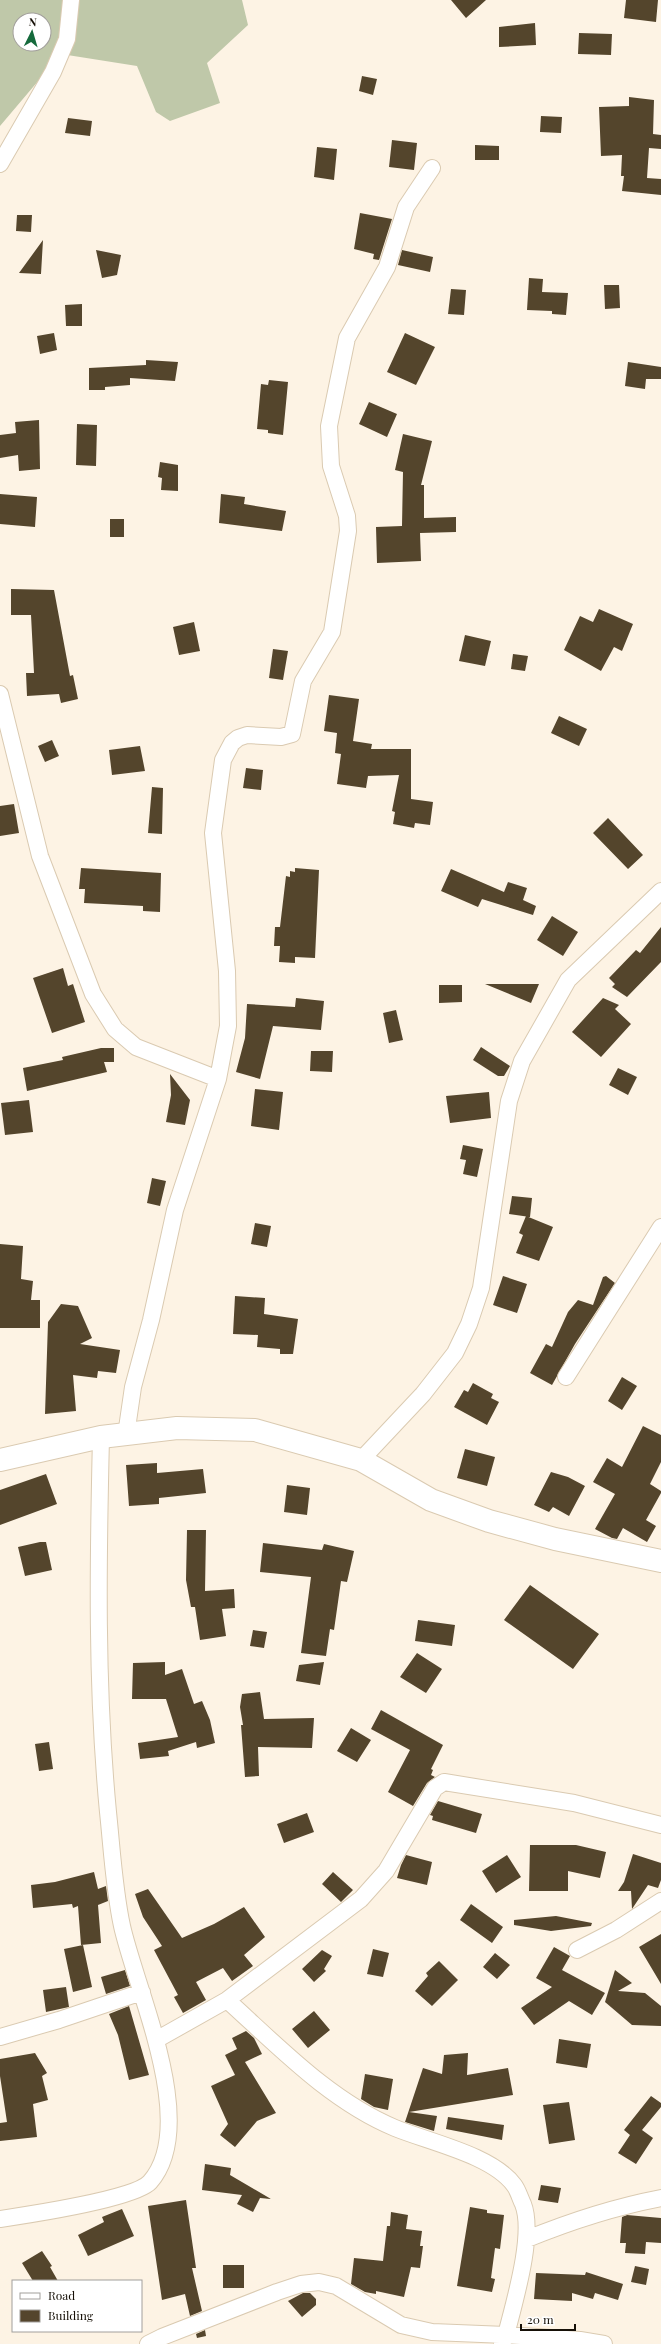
<svg xmlns="http://www.w3.org/2000/svg" width="661" height="2344" font-family="'Playfair Display',serif">
<style>
.forest{fill:#bfc8a9;fill-rule:evenodd}
.building{fill:#54452c}
.lines{fill:none;stroke-linecap:round;stroke-linejoin:round}
.street-casing{stroke:#dacab1;stroke-width:18}
.secondary-casing{stroke:#dacab1;stroke-width:24}
.street{stroke:#fff;stroke-width:16}
.secondary{stroke:#fff;stroke-width:22}
</style>
<rect width="100%" height="100%" fill="#fdf3e4"/>
<path class="forest" d="M0 0H242L248 25 207 63 220 103 170 121 156 112 137 66 61 54 0 126ZM20 20H44V44H20Z"/>
<path class="building" d="M451 0H486L466 18Z
M626 0H658L656 22 624 18Z
M535 23 536 45 499 47V27Z
M579 33 612 34 611 55 578 54Z
M362 76 377 79 373 95 359 91Z
M629 97 654 100 653 134 661 135V149L649 148 647 178 661 179V195L622 191 624 176H621L622 155 601 156 599 107 629 106Z
M541 116 562 117 561 133 540 132Z
M68 118 92 121 90 136 65 133Z
M392 140 417 143 414 170 389 167Z
M475 145 499 146V160H475Z
M317 147 337 149 334 180 314 177Z
M360 213 392 219 379 260 373 259 374 254 354 249Z
M17 215H32L31 232 16 231Z
M43 240 41 274 19 273Z
M96 250 121 255 117 275 102 278Z
M402 250 433 257 430 272 398 265Z
M529 278 543 279 542 292 568 293 566 315 552 314V311L527 310Z
M604 285H619L620 308 605 309Z
M451 289 466 290 464 315 448 314Z
M82 304V326H66L65 305Z
M54 333 57 350 40 354 37 336Z
M405 333 435 347 416 385 387 372Z
M146 360 178 362 175 381 130 378V385L105 387V390H89V368L146 365Z
M628 362 661 367V379H646L645 389 625 386Z
M269 380 288 382 283 435 268 433V430L257 429 261 384 268 385Z
M369 402 397 414 387 437 359 424Z
M39 420 40 469 19 471 18 455 0 458V435L16 433 15 422Z
M77 424 97 425 96 466 76 465Z
M403 434 432 441 421 485H424V518L456 517V532L420 533 421 561 377 563 376 527 402 526 403 472 395 470Z
M160 462 178 465V491L161 490 162 478 158 477Z
M0 494 37 497 35 527 0 524Z
M221 494 245 497 244 504 286 511 282 531 219 523Z
M110 519H124V537H110Z
M11 589 54 590 70 676 73 675 78 699 61 703 59 694 27 696 26 673H34L31 615H11Z
M599 609 633 624 622 651 614 647 601 671 564 650 580 616 593 622Z
M194 622 200 651 179 655 173 627Z
M465 635 491 641 485 666 459 661Z
M273 649 288 651 283 680 269 678Z
M513 654 528 656 525 671 511 669Z
M329 695 359 699 353 741 372 744 371 749H411V799L433 802 430 825 415 823 414 828 393 824 395 812 392 811 399 775 368 776 366 788 337 784 341 754 335 753 337 733 324 731Z
M559 716 587 729 579 746 551 733Z
M52 740 59 756 45 762 38 746Z
M140 746 145 771 112 775 109 750Z
M246 768 263 770 261 790 243 788Z
M152 787 163 788 162 834 148 833Z
M14 804 19 833 0 836V806Z
M608 818 643 855 628 869 593 833Z
M81 868 161 873 160 912 143 911V906L84 903 85 889H79Z
M295 868 319 870 315 958 295 957V963L279 962 280 946H274L275 927H280L286 876 290 877V871L295 872Z
M451 869 504 892 508 882 527 888 523 900 536 906 533 915 482 899 478 907 441 891Z
M552 916 578 932 563 956 537 940Z
M661 927V962L627 997 612 987 615 984 609 978 636 950 640 953Z
M63 968 68 986 73 984 85 1022 52 1033 33 978Z
M485 984H539L531 1003Z
M439 985H462V1002L439 1003Z
M296 998 324 1001 321 1030 273 1026 260 1079 236 1072 245 1038 247 1004 295 1007Z
M603 998 619 1005 615 1009 631 1024 601 1057 572 1032Z
M396 1010 403 1040 389 1043 383 1013Z
M481 1047 510 1066 504 1076H498L473 1060Z
M114 1048V1062H104L107 1072 27 1091 23 1068 63 1060 62 1057 101 1048Z
M311 1051H333L332 1072 310 1071Z
M618 1068 637 1077 628 1095 609 1085Z
M170 1074 190 1100 185 1125 166 1122 171 1095Z
M255 1089 283 1092 279 1130 251 1126Z
M489 1092 491 1118 450 1123 446 1096Z
M29 1100 33 1132 5 1135 1 1103Z
M463 1145 483 1149 477 1177 463 1174 466 1160 460 1159Z
M152 1178 166 1181 160 1206 147 1203Z
M512 1196 532 1198 530 1217 509 1214Z
M526 1216 553 1227 539 1261 516 1253 523 1235 519 1233Z
M255 1223 271 1226 267 1247 251 1244Z
M0 1244 23 1246 21 1279 33 1281 31 1300H40V1328H0Z
M503 1276 527 1284 517 1313 493 1305Z
M606 1276 615 1283 575 1344 552 1385 530 1373 546 1344 552 1347 568 1312 578 1300 593 1305 603 1277Z
M235 1296 265 1298 264 1314 298 1319 293 1354H280V1349L257 1347 258 1335 233 1334Z
M61 1304 78 1306 92 1338 80 1344 120 1350 116 1373 98 1371 97 1378 73 1375 76 1411 45 1414 48 1322Z
M622 1377 637 1386 622 1410 608 1401Z
M473 1383 493 1394 491 1398 499 1402 487 1425 454 1407 464 1390 468 1392Z
M643 1426 661 1435V1462L650 1484 661 1491V1493L646 1520 656 1526 647 1542 623 1528 617 1539 612 1538 595 1529 615 1494 593 1482 607 1458 622 1467Z
M465 1449 495 1457 487 1486 457 1478Z
M157 1463V1473L203 1469 206 1493 159 1498V1504L129 1506 126 1465Z
M551 1472 568 1477 585 1486 569 1516 553 1507 549 1512 534 1505Z
M46 1474 57 1504 0 1525V1490Z
M287 1485 310 1488 307 1515 284 1512Z
M187 1530H206L205 1591 234 1589 235 1608 222 1609 226 1636 200 1640 195 1607H191L186 1580Z
M40 1542H46L52 1570 25 1576 18 1547Z
M263 1543 322 1550 324 1544 354 1551 347 1582 341 1581 334 1630 330 1629 326 1656 301 1653 311 1577 260 1572Z
M530 1585 599 1634 573 1669 504 1620Z
M418 1620 455 1625 452 1646 415 1641Z
M253 1630 267 1632 264 1648 250 1646Z
M417 1653 442 1669 426 1693 400 1677Z
M165 1662V1675L182 1669 194 1704 202 1701 210 1720 215 1743 197 1748 196 1742 168 1751 169 1756 140 1759 138 1743 178 1737 166 1699H132L133 1663Z
M324 1662 320 1685 296 1681 299 1665Z
M260 1692 264 1719 314 1718 312 1748 258 1747 259 1776 245 1777 241 1725H243L240 1707 242 1694Z
M381 1710 443 1745 431 1769 433 1770 431 1775 435 1777 427 1783 413 1806 388 1792 410 1750 371 1729Z
M351 1728 371 1740 357 1762 337 1751Z
M49 1742 53 1769 39 1771 35 1744Z
M438 1801 482 1814 476 1833 432 1820 433 1816 430 1815Z
M307 1813 314 1832 284 1843 277 1824Z
M530 1845H576L606 1852 600 1878 568 1871V1891H529Z
M633 1854 661 1863V1880L658 1888 648 1885 632 1909 631 1891H618L624 1882Z
M406 1855 432 1862 427 1885 397 1878 401 1865Z
M507 1855 521 1877 496 1893 482 1871Z
M94 1872 98 1889 106 1886 108 1901 98 1905 101 1943 81 1945 78 1906 73 1908 72 1904 33 1908 31 1885 55 1882Z
M333 1872 353 1890 341 1902 322 1884Z
M148 1889 182 1938 214 1924 244 1907 265 1937 244 1955 253 1966 232 1981 223 1968 196 1982 206 2000 183 2013 174 1997 178 1995 154 1950 162 1946 143 1917 135 1894Z
M471 1904 503 1927 492 1943 460 1920Z
M556 1916 592 1923 591 1926 551 1931 514 1925V1920Z
M661 1934V1984L639 1947Z
M83 1945 92 1987 73 1992 64 1949Z
M554 1947 570 1956 562 1970 605 1993 592 2015 569 2001 534 2025 521 2008 552 1987 536 1978Z
M373 1949 389 1953 383 1977 367 1974Z
M322 1950 332 1956 324 1969 326 1971 314 1982 302 1969Z
M495 1953 510 1965 497 1979 483 1967Z
M439 1961 458 1980 432 2006 415 1991 428 1976 426 1973Z
M125 1970 130 1986 106 1994 101 1977Z
M615 1970 632 1983 618 1991 645 1993 661 2006V2026L632 2025 605 2002Z
M66 1987 69 2007 46 2012 43 1990Z
M129 2006 149 2075 129 2080 118 2035 109 2014Z
M314 2011 330 2030 308 2048 292 2029Z
M246 2031 254 2038 262 2054 245 2062 276 2113 257 2121 235 2147 220 2135 228 2124 211 2086 235 2075 225 2055 237 2049 232 2038Z
M559 2039 591 2044 587 2068 556 2063Z
M35 2053 47 2073 42 2076 48 2100 33 2104 37 2137 0 2141V2123L7 2122 0 2076V2059Z
M468 2053 467 2075 508 2068 513 2095 409 2112 437 2116 434 2131 405 2122 423 2068 442 2074 444 2055Z
M365 2074 393 2079 388 2110 374 2107 361 2099Z
M651 2096 661 2103V2107L642 2130 653 2138 636 2164 618 2153 630 2135 624 2130Z
M569 2102 575 2140 549 2144 543 2105Z
M448 2117 504 2125 502 2140 446 2129Z
M205 2164 231 2168 230 2175 271 2199 260 2198 253 2212 237 2204 242 2195 202 2190Z
M541 2185 561 2188 558 2203 538 2200Z
M186 2200 196 2268H192L202 2311 190 2316 185 2294 162 2300 148 2206Z
M470 2207 487 2210V2213L504 2215 500 2249 495 2248 491 2278 495 2279 492 2292 457 2286Z
M122 2209 134 2236 88 2256 78 2235 104 2222 102 2217Z
M391 2212 408 2215 406 2229 422 2231 420 2246H423L420 2268 411 2267 404 2297 376 2291V2294L365 2292 351 2284 354 2258 383 2261 387 2226H390Z
M627 2215 661 2218V2243L646 2242 645 2254 625 2253 626 2243H620L622 2217Z
M42 2251 52 2266 50 2267 58 2281H33L22 2263Z
M223 2265H244V2288H223Z
M635 2266 649 2269 646 2285 631 2282Z
M586 2272 623 2284 618 2300 595 2293 593 2299 572 2293V2301L534 2299 536 2273 585 2275Z
M303 2293H310L316 2299V2305L302 2317 288 2301Z
M205 2330 206 2336 197 2338 196 2334Z"/>
<g class="lines">
<g class="street-casing">
<path id="street" d="M0 164 53 72 67 39 71 0
M0 694 40 856 93 994 115 1029 136 1047 218 1079
M566 1377 661 1227
M126 1435 133 1387 151 1320 175 1210 218 1079 228 1026 227 971 213 833 223 760 232 743 238 738 247 735 281 737 292 734 303 681 332 632 348 531 347 516 331 466 329 426 347 338 387 267 406 207 432 168
M361 1460 423 1394 455 1353 469 1324 481 1288 509 1101 522 1061 568 980 661 891
M577 1950 616 1930 661 1901
M0 2037 59 2020 142 1992
M156 2040 227 2000 361 1899 386 1871 435 1788 444 1782 574 1803 661 1825
M0 2219C27 2215 135 2199 150 2182 200 2125 136 1990 122 1926 114 1889 112 1850 108 1812 96 1687 98 1562 101 1437
M527 2239C571 2221 614 2207 661 2198
M148 2344 162 2337 277 2292 301 2284 319 2282 336 2286 401 2325 432 2332 506 2335C514 2303 535 2234 523 2204 520 2198 518 2190 514 2185 492 2155 429 2142 395 2128 330 2101 278 2046 227 2000
M502 2344 506 2335 580 2340 604 2344"/>
</g>
<g class="secondary-casing">
<path id="secondary" d="M0 1460 101 1437 177 1428 255 1430 361 1460 431 1500 489 1521 555 1539 661 1561"/>
</g>
<use href="#street" class="street"/>
<use href="#secondary" class="secondary"/>
</g>
<rect x="12" y="2280" width="130" height="52" fill="#ffffff" stroke="#a29f9c"/>
<rect x="20" y="2293" width="20" height="6" fill="#ffffff" stroke="#a29f9c"/>
<text x="48" y="2300" font-size="12" fill="#161007">Road</text>
<rect x="20" y="2310" width="20" height="12" fill="#54452c" stroke="#a29f9c"/>
<text x="48" y="2320" font-size="12" fill="#161007">Building</text>
<g transform="translate(32 32) rotate(5)"><circle r="19" fill="#ffffff" stroke="#a29f9c"/>
<path d="M0-3L7 15L0 10L-7 15Z" fill="#156a3c"/>
<text y="-6" font-size="11" font-weight="bold" text-anchor="middle" fill="#161007">N</text>
</g>
<path d="M521 2324v6h54v-6" fill="none" stroke="#161007" stroke-width="2"/>
<text x="527" y="2324" font-size="12" fill="#161007" stroke="#ffffff" stroke-width="3" paint-order="stroke">20 m</text>
</svg>
